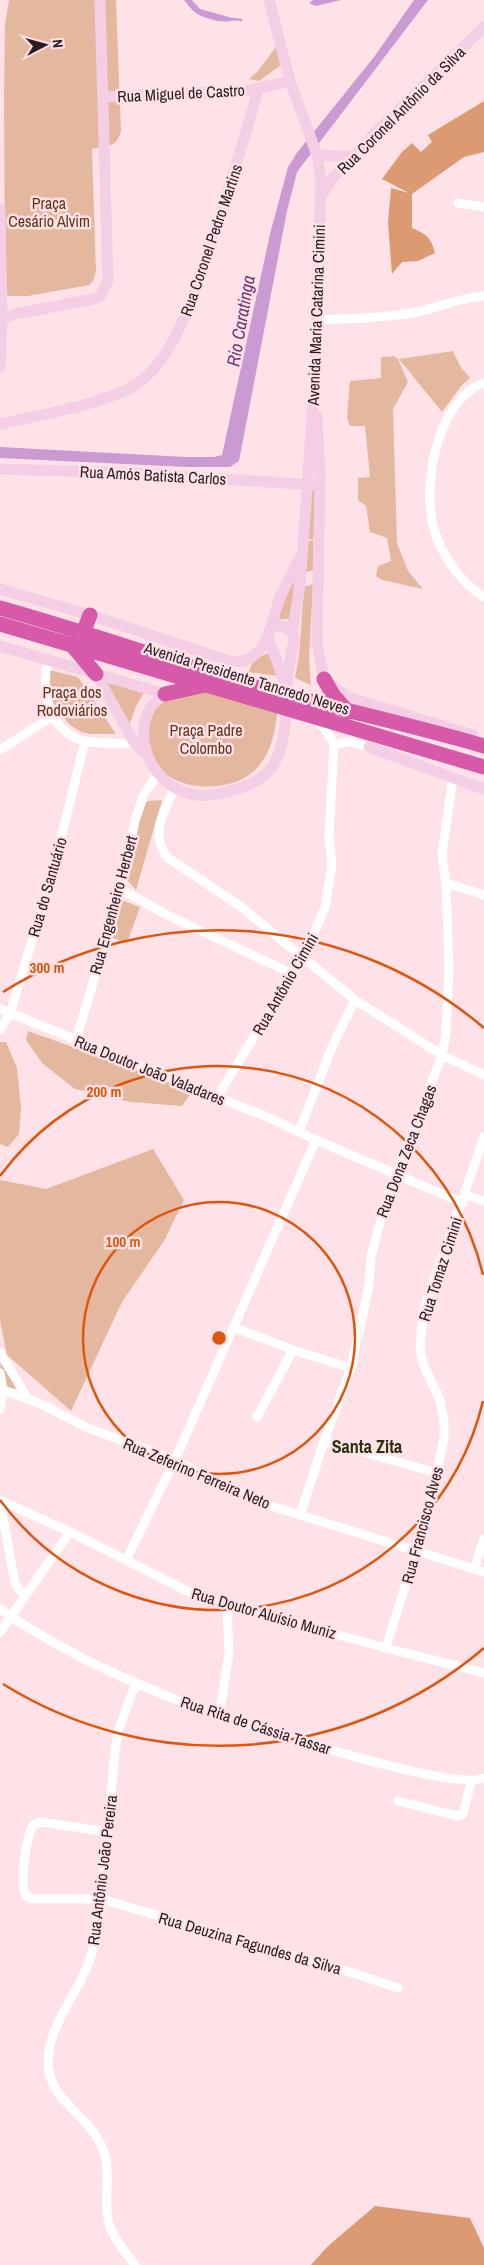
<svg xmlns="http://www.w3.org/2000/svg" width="484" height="2265" font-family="'Archivo Narrow',sans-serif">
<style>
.green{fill:#e4b89e}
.forest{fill:#dc9a72}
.water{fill:#ca9ad2}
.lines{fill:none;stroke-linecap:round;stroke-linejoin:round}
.stream{stroke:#ca9ad2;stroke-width:2.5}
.street{stroke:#fff;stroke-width:9}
.secondary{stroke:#f3cee5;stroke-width:11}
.highway{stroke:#d65aa9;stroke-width:15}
.ring{fill:none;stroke:#de560d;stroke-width:2.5}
.labels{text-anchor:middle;stroke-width:5;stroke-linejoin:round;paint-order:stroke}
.street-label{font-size:16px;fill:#291d1f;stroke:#ffe2e7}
.park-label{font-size:16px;fill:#603417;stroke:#ffe2e7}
.water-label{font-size:18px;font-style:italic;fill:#6c3277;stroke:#ffe2e7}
.neighbourhood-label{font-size:18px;font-weight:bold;fill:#2b330d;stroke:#ffe2e7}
.centre{fill:#de560d;stroke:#ffe2e7;stroke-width:2.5}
.ring-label{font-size:15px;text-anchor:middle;font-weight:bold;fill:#de560d;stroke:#ffe2e7;stroke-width:5;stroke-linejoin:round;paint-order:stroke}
</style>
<rect width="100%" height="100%" fill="#ffe2e7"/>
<path class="green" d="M9 0H116L121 131C116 149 108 145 92 149L96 271 93 281 89 285 28 296H8L5 290 4 99 5 24Z
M276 47 281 65 259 81 249 79 258 71Z
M453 351 460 366 470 378 462 385 442 412 399 359Z
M394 356 398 359 408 382 393 409 397 543 408 571 423 589 382 580 376 576 378 566 391 561 387 538 370 532 366 506 358 500V478L370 477 365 426H350L347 418 350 381 381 378V357Z
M308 488 318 489 315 539H306Z
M313 540V570L304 573 308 541Z
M295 575 291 619H277Z
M313 584 309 658 311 685 295 678 299 656 304 587Z
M268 653 279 676 248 672 254 660Z
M49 670 78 677 116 734H90L81 732 70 725 51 702Z
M99 680 144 693 136 706 128 729Z
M193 690 254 697 277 714C275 735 269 758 253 772 229 793 175 792 156 764 152 758 151 749 149 742 144 730 142 722 145 709Z
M162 800 136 890 123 875 141 806 148 801Z
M124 901 140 907 127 943 102 934 112 904Z
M28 1031 193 1090 182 1106 131 1102 75 1089 42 1063 26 1040Z
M0 1042H6L17 1068 21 1108 19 1134 8 1147 0 1144Z
M153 1149 184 1200 164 1241 122 1302 71 1411 7 1355 0 1320V1180L46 1189Z
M0 1360 17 1389 2 1386Z"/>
<path class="forest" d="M484 101V152L464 157 412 194V228C426 234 431 237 435 253L418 261 402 262 392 274 388 223 391 188 409 193 382 179 402 152 412 143 421 152 432 142 428 135Z
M375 2206 470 2218 484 2248V2265H311L327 2247Z"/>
<path class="water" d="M184 0H192L200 9 236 19C226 25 208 19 199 15 193 12 188 5 184 0Z
M313 0H341L316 6 309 3Z
M414 0H428L297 172 287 211 239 461 230 467H187L0 458V447L186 457H214L222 455 270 234 288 167 296 154 374 57Z"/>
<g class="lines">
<path class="stream" d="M233 19 241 20"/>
<path class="street" d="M458 203 484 207
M317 320C350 319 384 318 417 312 439 307 461 298 484 296
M484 383C435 400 419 495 437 538 446 561 463 584 484 597
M48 660C41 690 49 732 84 741 100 744 119 743 135 744
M334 744 350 742 369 747
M0 750 53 716
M175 788C164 810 149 836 168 858L240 906 355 1000 442 1055 484 1075
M446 883 484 895
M121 889 165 914 293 974
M0 1009 272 1119 316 1140 463 1203
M0 1030 10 1013 51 879 85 741
M76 1040 121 889 135 821 144 794 158 774
M217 1097 304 956 325 908 332 865 329 836 334 744 325 729 317 720
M299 1132 332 1047 355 1000
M465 1195 484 1201
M233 1327 293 1350 351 1368
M0 1353 28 1399
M0 1373 3 1390 0 1409
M3 1390 39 1403 88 1428 175 1460 255 1501 484 1572
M257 1417 293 1350
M324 1441 437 1473
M0 1500 70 1532 197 1596 386 1648 484 1673
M0 1502 15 1583 24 1596
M300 1515 324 1441 351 1368 369 1286 371 1256 385 1204 442 1055 446 1033 449 968 446 883 442 854 453 778
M126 1560 175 1460 316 1140
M474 1569 484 1539
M0 1609C42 1638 89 1663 136 1683 164 1695 192 1707 221 1716 261 1729 455 1792 484 1778
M0 1632 70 1532
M386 1648 416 1551 437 1473 444 1438V1421L440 1400 423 1364 420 1348 423 1312 484 1137
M219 1716 229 1654 227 1606
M398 1801 458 1816 463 1814 471 1782
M108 1832 40 1822 33 1825C26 1838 19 1884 26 1896L33 1899H101L356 1974 398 1988
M135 2265C126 2253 113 2238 109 2224 103 2201 111 2178 105 2156 95 2118 56 2106 49 2072 42 2031 78 1996 90 1959 98 1935 100 1906 103 1881 107 1838 111 1795 115 1752L118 1731 136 1683"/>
<path class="secondary" d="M104 97 250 90 290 81
M317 155 353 157
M322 195 332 179 375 133 484 27
M0 209 2 318 0 368
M0 320 15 314 93 299 100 296 108 281 100 0
M317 416 320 476 317 643 324 679 347 697 473 735
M0 424C38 415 110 404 141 381 180 352 201 272 216 227 231 181 246 136 258 89
M0 469 131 473 313 485
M0 589 90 615 229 661C249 664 259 654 268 637
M269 631 272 628 281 625 292 632
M0 646 165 694
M96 674 135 744 147 755
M286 686 268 637 279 599 300 557
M165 694C160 699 152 703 149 710 133 742 154 783 187 793 204 799 226 793 243 787 255 783 269 774 275 762 287 739 286 712 287 687 288 671 291 654 294 639L292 632 300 586 315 377 321 180 317 155 290 81 269 0
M369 747 484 789"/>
<path class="highway" d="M0 608C86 632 171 662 257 687 332 708 409 724 484 746
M0 624 484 767
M83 633 90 615
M71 644 96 674
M324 679 333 695 348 712
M165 694 205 685"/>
</g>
<g class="ring">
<circle cx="219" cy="1338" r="136"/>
<path d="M483 1401A272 272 0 0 1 0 1500M0 1176A272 272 0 0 1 483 1275"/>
<path d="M484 1648A408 408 0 0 1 3 1684M3 992A408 408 0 0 1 484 1028"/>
</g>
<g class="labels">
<g class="street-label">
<text transform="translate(181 93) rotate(-3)" y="6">Rua Miguel de Castro</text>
<text transform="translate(401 110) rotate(-45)" y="6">Rua Coronel Antônio da Silva</text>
<text transform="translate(211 240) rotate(-71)" y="6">Rua Coronel Pedro Martins</text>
<text transform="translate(316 315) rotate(-88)" y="6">Avenida Maria Catarina Cimini</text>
<text transform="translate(153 475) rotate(3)" y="6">Rua Amós Batista Carlos</text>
<text transform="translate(247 678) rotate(17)" y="6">Avenida Presidente Tancredo Neves</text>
<text transform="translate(47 887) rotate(-74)" y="6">Rua do Santuário</text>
<text transform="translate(113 905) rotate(-75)" y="6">Rua Engenheiro Herbert</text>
<text transform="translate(285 984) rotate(-60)" y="6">Rua Antônio Cimini</text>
<text transform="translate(150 1070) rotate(22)" y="6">Rua Doutor João Valadares</text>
<text transform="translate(406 1151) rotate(-69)" y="6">Rua Dona Zeca Chagas</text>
<text transform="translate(440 1269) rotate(-72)" y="6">Rua Tomaz Cimini</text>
<text transform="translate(197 1473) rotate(23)" y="6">Rua Zeferino Ferreira Neto</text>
<text transform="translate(422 1525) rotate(-75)" y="6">Rua Francisco Alves</text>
<text transform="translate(264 1613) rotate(16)" y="6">Rua Doutor Aluísio Muniz</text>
<text transform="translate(256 1725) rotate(18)" y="6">Rua Rita de Cássia Tassar</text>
<text transform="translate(102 1870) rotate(-83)" y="6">Rua Antônio João Pereira</text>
<text transform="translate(250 1943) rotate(16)" y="6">Rua Deuzina Fagundes da Silva</text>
</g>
<g class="park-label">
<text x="49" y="209">Praça<tspan x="49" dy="18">Cesário Alvim</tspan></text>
<text x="72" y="698">Praça dos<tspan x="72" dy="18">Rodoviários</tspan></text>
<text x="206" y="736">Praça Padre<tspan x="206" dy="18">Colombo</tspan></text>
</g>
<g class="water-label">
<text transform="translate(241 321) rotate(-80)" y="6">Rio Caratinga</text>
</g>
<g class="neighbourhood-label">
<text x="367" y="1453">Santa Zita</text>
</g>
</g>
<circle cx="219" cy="1338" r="8" class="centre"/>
<g class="ring-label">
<text x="47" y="973">300 m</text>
<text x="104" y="1097">200 m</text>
<text x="123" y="1247">100 m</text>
</g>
<g transform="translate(45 45) rotate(84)" stroke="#ffe2e7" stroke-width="4" paint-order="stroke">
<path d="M0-4L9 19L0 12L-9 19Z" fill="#291d1f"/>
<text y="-8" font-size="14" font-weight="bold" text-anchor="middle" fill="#291d1f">N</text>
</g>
</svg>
